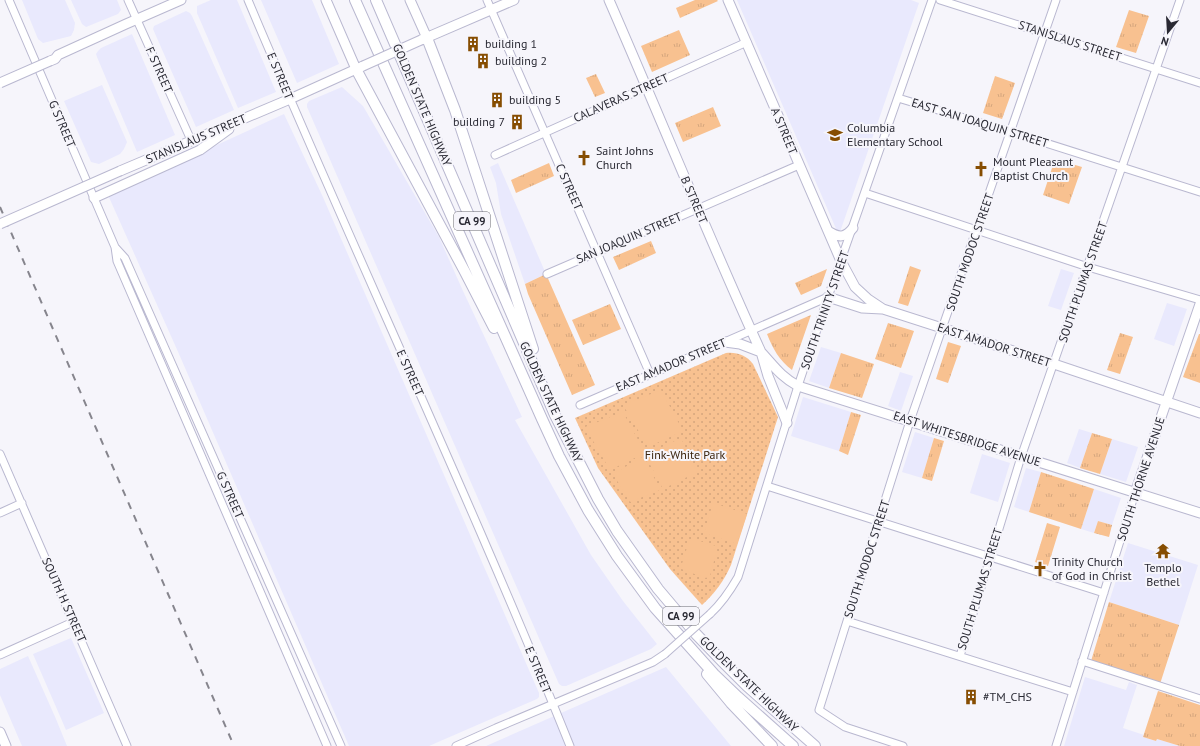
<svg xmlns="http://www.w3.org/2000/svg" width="1200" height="746" font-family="'PT Sans',sans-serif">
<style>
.built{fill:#e9e9fd}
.grass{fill:url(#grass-tufts)}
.park{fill:url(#park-dots)}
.pitch{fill:#f8c190}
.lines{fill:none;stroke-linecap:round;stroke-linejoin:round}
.minor-casing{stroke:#b9b8d0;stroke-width:9}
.major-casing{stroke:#b9b8d0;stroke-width:11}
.highway-casing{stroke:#b9b8d0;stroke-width:12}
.minor{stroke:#fff;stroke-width:7}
.major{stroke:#fff;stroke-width:9}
.highway{stroke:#fff;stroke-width:10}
.rail{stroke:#86858d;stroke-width:2;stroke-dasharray:7 7;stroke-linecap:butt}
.minor-bridge-casing{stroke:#b9b8d0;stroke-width:9;stroke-linecap:butt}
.major-bridge-casing{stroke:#b9b8d0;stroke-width:11;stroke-linecap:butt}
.minor-bridge{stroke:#fff;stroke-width:7}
.major-bridge{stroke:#fff;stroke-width:9}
.labels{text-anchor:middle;stroke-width:4;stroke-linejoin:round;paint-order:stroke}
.shield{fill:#f6f5fb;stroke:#66666f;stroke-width:1}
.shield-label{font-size:11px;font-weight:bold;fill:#292933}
.street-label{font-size:12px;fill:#292933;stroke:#f6f5fb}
.poi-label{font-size:12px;fill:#292933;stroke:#f6f5fb;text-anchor:start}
.park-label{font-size:12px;fill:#3b240d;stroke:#f6f5fb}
</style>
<defs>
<pattern id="grass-tufts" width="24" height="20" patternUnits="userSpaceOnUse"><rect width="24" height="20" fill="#f8c190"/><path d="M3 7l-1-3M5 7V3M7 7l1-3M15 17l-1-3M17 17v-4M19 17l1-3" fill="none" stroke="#d5a67d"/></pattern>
<pattern id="park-dots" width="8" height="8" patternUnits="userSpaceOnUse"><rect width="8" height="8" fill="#f8c190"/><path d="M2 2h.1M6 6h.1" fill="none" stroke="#d5a67d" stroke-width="1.8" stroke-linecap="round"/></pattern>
</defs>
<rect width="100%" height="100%" fill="#f6f5fb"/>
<path class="built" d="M22 0H65L75 23 74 30 71 36 43 43 38 39Z
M71 0H117L121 10 118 14 86 27 82 24Z
M211 0H237L276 92 238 108 197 13V6Z
M261 0H312L339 64 297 83Z
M737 0H911L919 3 840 232 837 231Z
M186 11 190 13 192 16 234 110 196 127 153 29 154 26Z
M132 34 175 135 137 152 97 57 96 54 98 51 101 48Z
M102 85 127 142 124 149 120 154 99 164 91 162 64 101Z
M342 87 363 106 439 237 463 291 522 417 515 420 591 555 623 601 657 644 651 649 566 686H562L559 684 307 107V104L309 101Z
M284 114 322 195 539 693V697L537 699 429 746H349L179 354 108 195Z
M498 163 546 274 525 284 501 214 496 183 490 167Z
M1061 269 1074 273 1061 310 1048 306Z
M1167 303 1187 309 1174 346 1154 339Z
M821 347 841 353 829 388 809 381Z
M900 372 913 376 901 411 888 406Z
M803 397 851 412 839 451 791 436Z
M1079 429 1092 433 1080 468 1067 463Z
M915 432 934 438 922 478 902 472Z
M1112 439 1138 447 1126 482 1100 474Z
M982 454 1010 463 998 502 970 493Z
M1026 468 1041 472 1029 512 1014 507Z
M1094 489 1121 498 1112 525 1098 521 1094 533 1081 529Z
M1128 543 1198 565 1179 625 1109 602Z
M71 638 104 713 66 730 33 654Z
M28 656 56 719 67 746H22L0 695V669Z
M666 667 731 746H486Z
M1085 677 1126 690 1129 682 1137 685 1123 728 1144 735 1143 737 1156 741 1157 739 1180 746H1064Z"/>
<path class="grass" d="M695 0H717L718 1 680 18 676 8Z
M1129 10 1149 16 1136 53 1116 47Z
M679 30 690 55 652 72 641 46Z
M596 74 605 93 595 97 586 78Z
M995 76 1015 83 1002 119 983 113Z
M713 107 721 126 683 142 675 123Z
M1055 159 1082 167 1069 204 1043 195Z
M549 163 554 176 516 193 511 180Z
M651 241 656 253 619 270 613 257Z
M910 266 921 270 908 306 898 303Z
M827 269 821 286 801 295 795 283Z
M546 274 595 385 572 395 528 294 525 284Z
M610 304 621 329 583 345 572 320Z
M811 315 792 370C779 360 773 349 767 334Z
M888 323 914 331 901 368 875 359Z
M1120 333 1133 337 1120 374 1107 370Z
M1199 334H1200V383L1183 377Z
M948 342 961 346 948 383 936 379Z
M841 353 874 364 862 398 829 388Z
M851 412 861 415 848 455 839 451Z
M1092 433 1112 439 1100 474 1080 468Z
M934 438 944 441 932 481 922 478Z
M1041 472 1094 489 1081 529 1029 512Z
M1098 521 1112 525 1109 537 1094 533Z
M1047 523 1060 527 1048 566 1035 562Z
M1109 602 1179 625 1160 684 1091 661Z
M1158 691 1200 705V746H1180L1157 739 1156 741 1143 737Z"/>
<path class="park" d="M726 353C737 352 746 355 753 364L778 417 731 565C724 581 715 593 702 605L670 569 598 468 575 418Z"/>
<path class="pitch" d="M661 390 683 431 648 447 623 405Z
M623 412 645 453 610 470 585 427Z
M681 438 697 472 663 489 645 455Z
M644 456 660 490 630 502 613 474Z
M713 503 747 514 737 544 704 533Z
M693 539 716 546 717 550 710 576 706 578 683 570 681 567 689 541Z"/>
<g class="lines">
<g class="minor-casing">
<path id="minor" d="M9 0 115 247 117 261 327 746
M128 0 191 140
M248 0C353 250 469 495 570 746
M487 0 650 374
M940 0 1200 83
M898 98 1011 132 1200 192
M495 155 747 42
M865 193 1088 267 1200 300
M115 247 125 258 341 746
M547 274 799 165
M580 405 828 297
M0 454 127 746
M767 486 1104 593
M0 513 22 503
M710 614C722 603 730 591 738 577L798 386 828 297 932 0
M847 621 1073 692
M0 655 73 622
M960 656 1021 457 1180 0
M1082 661 1200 699
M456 746 496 728 653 662 665 654
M903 746 845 727 819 710 910 421 1056 0
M1056 746 1135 493"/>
</g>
<g class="major-casing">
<path id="major" d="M326 0 356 69
M410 0 427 38
M609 0C660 117 708 236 761 352 774 366 781 377 798 386L1200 513
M728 0 841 261 855 287 868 299 883 309 1054 364 1200 413
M421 40 514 0
M50 61 55 59 58 55 126 24 181 0
M120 171 290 99 363 66
M94 198 200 150 229 129
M828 231C839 238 845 238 853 228
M828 297 862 308 882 309
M725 342 740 344 761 352 768 376 787 423
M1135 493 1200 304
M0 732 6 746"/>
</g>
<g class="highway-casing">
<path id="highway" d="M355 0 542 419 559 456 588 510 617 556 655 608 714 674 738 697 793 746
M376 0 555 415 598 499 617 531 658 589 696 634 722 661 747 686 815 746
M427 38 455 110 533 349
M356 69 464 270 494 328
M707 674 731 703 772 746"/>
</g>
<use href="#minor" class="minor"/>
<use href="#major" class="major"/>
<use href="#highway" class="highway"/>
<path class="rail" d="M0 207 234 746"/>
<g class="minor-bridge-casing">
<path id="minor-bridge" d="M665 654 710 614"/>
</g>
<g class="major-bridge-casing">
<path id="major-bridge" d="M363 66 421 40
M0 83 50 61
M0 224 120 171"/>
</g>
<use href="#minor-bridge" class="minor-bridge"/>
<use href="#major-bridge" class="major-bridge"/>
</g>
<defs>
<g id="building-bare" transform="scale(1.2)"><path d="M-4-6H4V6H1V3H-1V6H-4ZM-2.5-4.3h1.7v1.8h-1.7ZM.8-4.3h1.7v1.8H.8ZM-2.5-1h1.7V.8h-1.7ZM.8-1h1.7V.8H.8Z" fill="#864d01" stroke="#f6f5fb" stroke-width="2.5" paint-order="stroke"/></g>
<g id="school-bare" transform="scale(1.2)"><path d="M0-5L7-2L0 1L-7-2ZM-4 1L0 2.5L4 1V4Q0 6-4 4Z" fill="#864d01" stroke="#f6f5fb" stroke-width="2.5" paint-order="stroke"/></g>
<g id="church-bare" transform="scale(1.2)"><path d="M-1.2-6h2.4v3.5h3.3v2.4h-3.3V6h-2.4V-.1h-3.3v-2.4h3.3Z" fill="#864d01" stroke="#f6f5fb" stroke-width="2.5" paint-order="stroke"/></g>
<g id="temple-bare" transform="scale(1.2)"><path d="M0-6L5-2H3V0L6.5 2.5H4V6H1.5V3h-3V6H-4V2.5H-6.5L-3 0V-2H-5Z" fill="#864d01" stroke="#f6f5fb" stroke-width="2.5" paint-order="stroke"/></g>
</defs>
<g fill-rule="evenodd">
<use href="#building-bare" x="473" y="44"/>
<use href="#building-bare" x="483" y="61"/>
<use href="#building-bare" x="497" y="100"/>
<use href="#building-bare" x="517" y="122"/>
<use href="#school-bare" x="835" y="135"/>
<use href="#church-bare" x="584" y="158"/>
<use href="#church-bare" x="981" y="169"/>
<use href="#temple-bare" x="1163" y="551"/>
<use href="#church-bare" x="1040" y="569"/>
<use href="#building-bare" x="971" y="697"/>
</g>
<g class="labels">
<g class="shield">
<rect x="454" y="212" width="36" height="18" rx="3"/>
<rect x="663" y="607" width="36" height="18" rx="3"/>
</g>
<g class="shield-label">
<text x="472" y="225">CA 99</text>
<text x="681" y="620">CA 99</text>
</g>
<g class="street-label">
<text transform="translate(1070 41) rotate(18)" y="4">STANISLAUS STREET</text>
<text transform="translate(159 70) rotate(66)" y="4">F STREET</text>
<text transform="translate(280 76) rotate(67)" y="4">E STREET</text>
<text transform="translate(621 98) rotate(-24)" y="4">CALAVERAS STREET</text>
<text transform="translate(422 105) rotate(67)" y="4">GOLDEN STATE HIGHWAY</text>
<text transform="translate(980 123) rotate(17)" y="4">EAST SAN JOAQUIN STREET</text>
<text transform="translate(62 124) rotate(67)" y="4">G STREET</text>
<text transform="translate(784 131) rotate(67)" y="4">A STREET</text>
<text transform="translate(196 139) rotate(-23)" y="4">STANISLAUS STREET</text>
<text transform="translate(569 187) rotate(66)" y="4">C STREET</text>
<text transform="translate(694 200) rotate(67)" y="4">B STREET</text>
<text transform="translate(629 238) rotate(-23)" y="4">SAN JOAQUIN STREET</text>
<text transform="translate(970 252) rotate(-71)" y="4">SOUTH MODOC STREET</text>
<text transform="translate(1083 282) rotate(-71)" y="4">SOUTH PLUMAS STREET</text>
<text transform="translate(825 310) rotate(-71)" y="4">SOUTH TRINITY STREET</text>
<text transform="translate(994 345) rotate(18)" y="4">EAST AMADOR STREET</text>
<text transform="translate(671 365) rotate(-23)" y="4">EAST AMADOR STREET</text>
<text transform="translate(410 373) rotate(66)" y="4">E STREET</text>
<text transform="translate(551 402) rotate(65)" y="4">GOLDEN STATE HIGHWAY</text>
<text transform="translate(967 439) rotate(18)" y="4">EAST WHITESBRIDGE AVENUE</text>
<text transform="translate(1141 479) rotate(-72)" y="4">SOUTH THORNE AVENUE</text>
<text transform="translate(230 495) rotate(66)" y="4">G STREET</text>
<text transform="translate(867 559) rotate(-72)" y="4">SOUTH MODOC STREET</text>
<text transform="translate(980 589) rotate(-73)" y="4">SOUTH PLUMAS STREET</text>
<text transform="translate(64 600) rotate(66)" y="4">SOUTH H STREET</text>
<text transform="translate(538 670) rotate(67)" y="4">E STREET</text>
<text transform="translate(749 684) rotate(44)" y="4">GOLDEN STATE HIGHWAY</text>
</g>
<g class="poi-label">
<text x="485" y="48">building 1</text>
<text x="495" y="65">building 2</text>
<text x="509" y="104">building 5</text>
<text x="505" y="126" text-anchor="end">building 7</text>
<text x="847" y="132">Columbia<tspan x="847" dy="14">Elementary School</tspan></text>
<text x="596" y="155">Saint Johns<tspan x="596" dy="14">Church</tspan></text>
<text x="993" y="166">Mount Pleasant<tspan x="993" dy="14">Baptist Church</tspan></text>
<text x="1052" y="566">Trinity Church<tspan x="1052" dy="14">of God in Christ</tspan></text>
<text x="1163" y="572" text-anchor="middle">Templo<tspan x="1163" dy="14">Bethel</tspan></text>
<text x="983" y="701">#TM_CHS</text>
</g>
<g class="park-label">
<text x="685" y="459">Fink-White Park</text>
</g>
</g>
<g transform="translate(1168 32) rotate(198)" stroke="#f6f5fb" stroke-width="3" paint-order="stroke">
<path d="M0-3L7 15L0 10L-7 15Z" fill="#292933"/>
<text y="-6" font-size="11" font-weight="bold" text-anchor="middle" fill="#292933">N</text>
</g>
</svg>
